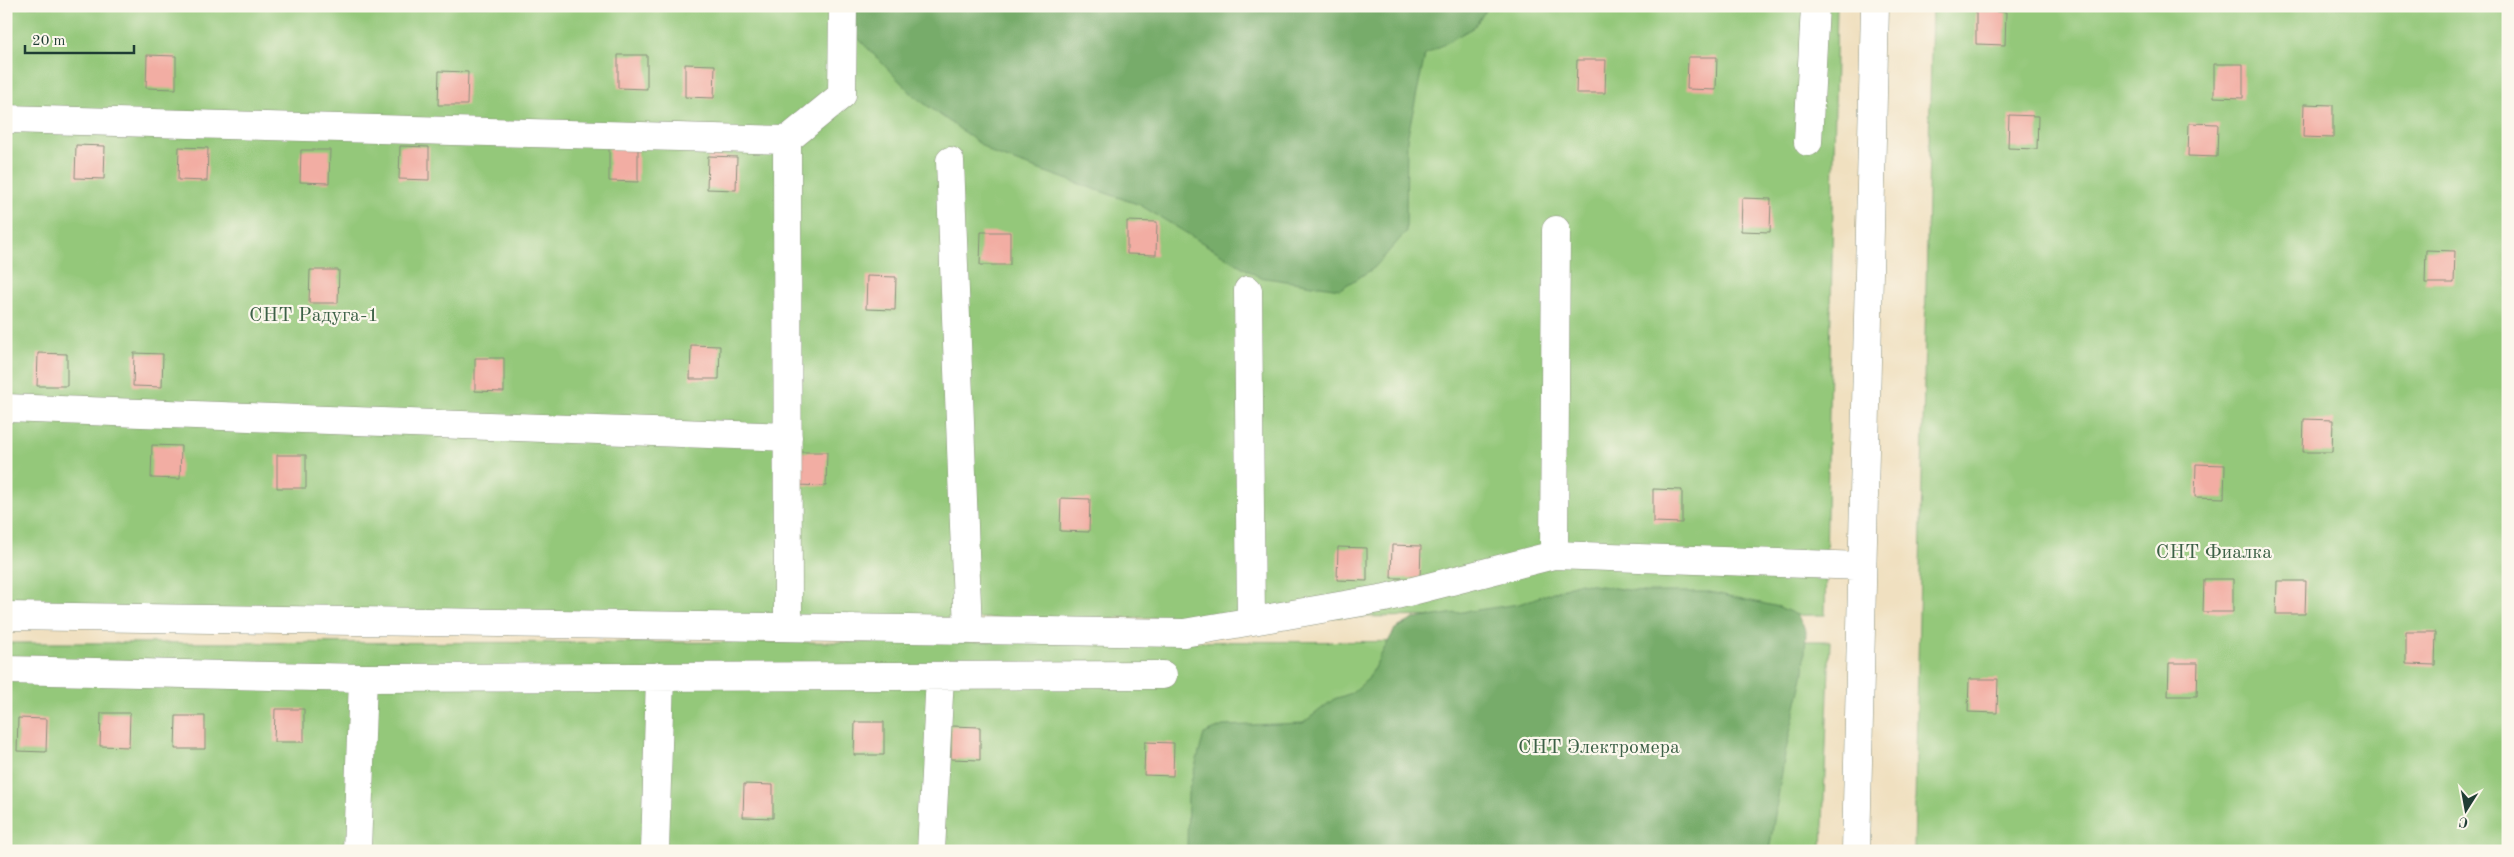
<svg xmlns="http://www.w3.org/2000/svg" width="2514" height="857" font-family="'Old Standard TT',serif">
<style>
.green{fill:#94c87a;stroke:#5a8257}
.forest{fill:#77ac6a;stroke:#4b744f}
.building{fill:#f2ada3}
.lines{fill:none;stroke-linecap:round;stroke-linejoin:round}
.minor-casing{stroke:#888e7a;stroke-width:29}
.minor{stroke:#fff;stroke-width:28}
.labels{text-anchor:middle;stroke-width:4.5;stroke-linejoin:round;paint-order:stroke}
.park-label{font-size:20px;fill:#3c6046;stroke:#fbf7ec}
</style>
<rect width="100%" height="100%" fill="#fbf7ec"/>
<filter id="ink" filterUnits="userSpaceOnUse"><feTurbulence type="fractalNoise" baseFrequency=".02" numOctaves="2"/><feDisplacementMap in="SourceGraphic" scale="10" xChannelSelector="R" yChannelSelector="G"/><feConvolveMatrix kernelMatrix="1 2 1 2 8 2 1 2 1" color-interpolation-filters="sRGB"/></filter>
<filter id="wash" filterUnits="userSpaceOnUse"><feTurbulence type="fractalNoise" baseFrequency=".0096" numOctaves="4" result="noise"/><feDisplacementMap in="SourceGraphic" scale="20" xChannelSelector="R" yChannelSelector="G"/><feGaussianBlur stdDeviation="1.12" result="paint"/><feColorMatrix in="noise" values="0 0 0 0 0 0 0 0 0 0 0 0 0 0 0 0 0 1.4 0 .05"/><feComposite in="paint" operator="in"/></filter>
<g filter="url(#wash)">
<rect width="100%" height="100%" fill="#f0e0c0"/>
<path class="green" d="M6 6H1837L1825 615 6 622Z
M1932 6H2508V851H1914Z
M1830 641 1822 851H6V643Z"/>
<path class="forest" d="M844 6H1487L1488 7 1474 27 1425 55 1407 139 1406 232 1374 268 1340 289 1259 277 1140 205 994 154 914 96 854 34Z
M1579 583 1643 592H1710L1779 607 1797 615 1806 631 1804 673 1785 754 1769 851H1187L1188 793 1204 734 1223 726 1303 723 1334 699 1352 693 1368 679 1395 629 1414 619 1519 604Z"/>
<g id="blocks">
<path class="building" d="M1976 11 2006 12 2005 45 1976 44Z
M147 55 176 56V89L146 88Z
M618 55H647V89L618 88Z
M1688 57H1717L1716 90 1687 89Z
M1577 60H1606L1605 93H1576Z
M685 64 715 65 714 98 685 97Z
M2214 64H2243V98L2214 97Z
M439 71 468 72 467 105H438Z
M2304 104 2333 105V138L2303 137Z
M2009 115 2038 116 2037 149 2008 148Z
M2189 123 2218 124 2217 157 2188 156Z
M76 145 105 146 104 179 75 178Z
M400 146 429 147V180L399 179Z
M179 147 208 148 207 181 178 180Z
M609 148 638 149V182L609 181Z
M301 150H330L329 183 300 182Z
M708 156 737 157 736 190 707 189Z
M1742 198 1771 199 1770 232 1741 231Z
M1127 221 1157 222 1156 255 1127 254Z
M981 232H1010V265H980Z
M2426 250 2455 251 2454 283H2425Z
M310 270H339L338 303H309Z
M867 276 896 277 895 310 866 309Z
M691 345 720 346 719 379H690Z
M38 353 67 354V386H37Z
M134 353 163 354 162 387 133 386Z
M475 358H504V392L475 391Z
M2304 419 2333 420 2332 452H2303Z
M152 445 181 446 180 479 151 478Z
M798 452H827L826 486 797 485Z
M277 455H306V488H277Z
M2196 464 2225 465 2224 498 2195 497Z
M1653 489 1682 490V523L1653 522Z
M1061 498 1090 499 1089 532 1060 531Z
M1392 545 1421 546 1420 578H1391Z
M1338 547 1367 548V581L1337 580Z
M2204 579H2233V612H2203Z
M2277 581H2306L2305 614H2276Z
M2406 632H2436L2435 665 2406 664Z
M2169 663H2198L2197 696H2168Z
M1969 679H1998L1997 713 1968 712Z
M275 709H304V742H274Z
M101 713H130L129 747 100 746Z
M176 716H205V749H175Z
M18 718 47 719 46 752 17 751Z
M855 722H884V755H854Z
M951 726 980 727V760L951 759Z
M1145 742 1174 743 1173 776 1144 775Z
M744 784 773 785V818L743 817Z"/>
</g>
</g>
<g filter="url(#ink)">
<use href="#blocks" fill-opacity="0" stroke="#888e7a" stroke-width="1"/>
<g class="lines">
<g class="minor-casing">
<path id="minor" d="M6 119 787 140
M1808 142 1815 6
M950 161 968 630
M1248 290 1251 621
M6 408 788 437
M1554 555 1556 230
M6 616 1184 633 1385 598 1554 555 1862 566
M788 627 787 140 842 95 843 6
M6 670 363 678 1163 675
M357 851 363 678
M655 851 660 676
M931 851 940 676
M1856 851 1875 6"/>
</g>
<use href="#minor" class="minor"/>
</g>
</g>
<g class="labels">
<g class="park-label">
<text x="314" y="321">СНТ Радуга-1</text>
<text x="2214" y="558">СНТ Фиалка</text>
<text x="1599" y="753">СНТ Электромера</text>
</g>
</g>
<rect width="2514" height="857" fill="none" stroke="#fbf7ec" stroke-width="25"/>
<g transform="translate(2466 810) rotate(191)" stroke="#fbf7ec" stroke-width="4" paint-order="stroke">
<path d="M0-4L9 19L0 12L-9 19Z" fill="#1f3d34"/>
<text y="-8" font-size="14" font-weight="bold" text-anchor="middle" fill="#1f3d34">С</text>
</g>
<path d="M25 45v8h109v-8" fill="none" stroke="#1f3d34" stroke-width="2.5"/>
<text x="32" y="45" font-size="15" fill="#1f3d34" stroke="#fbf7ec" stroke-width="4" paint-order="stroke">20 m</text>
</svg>
